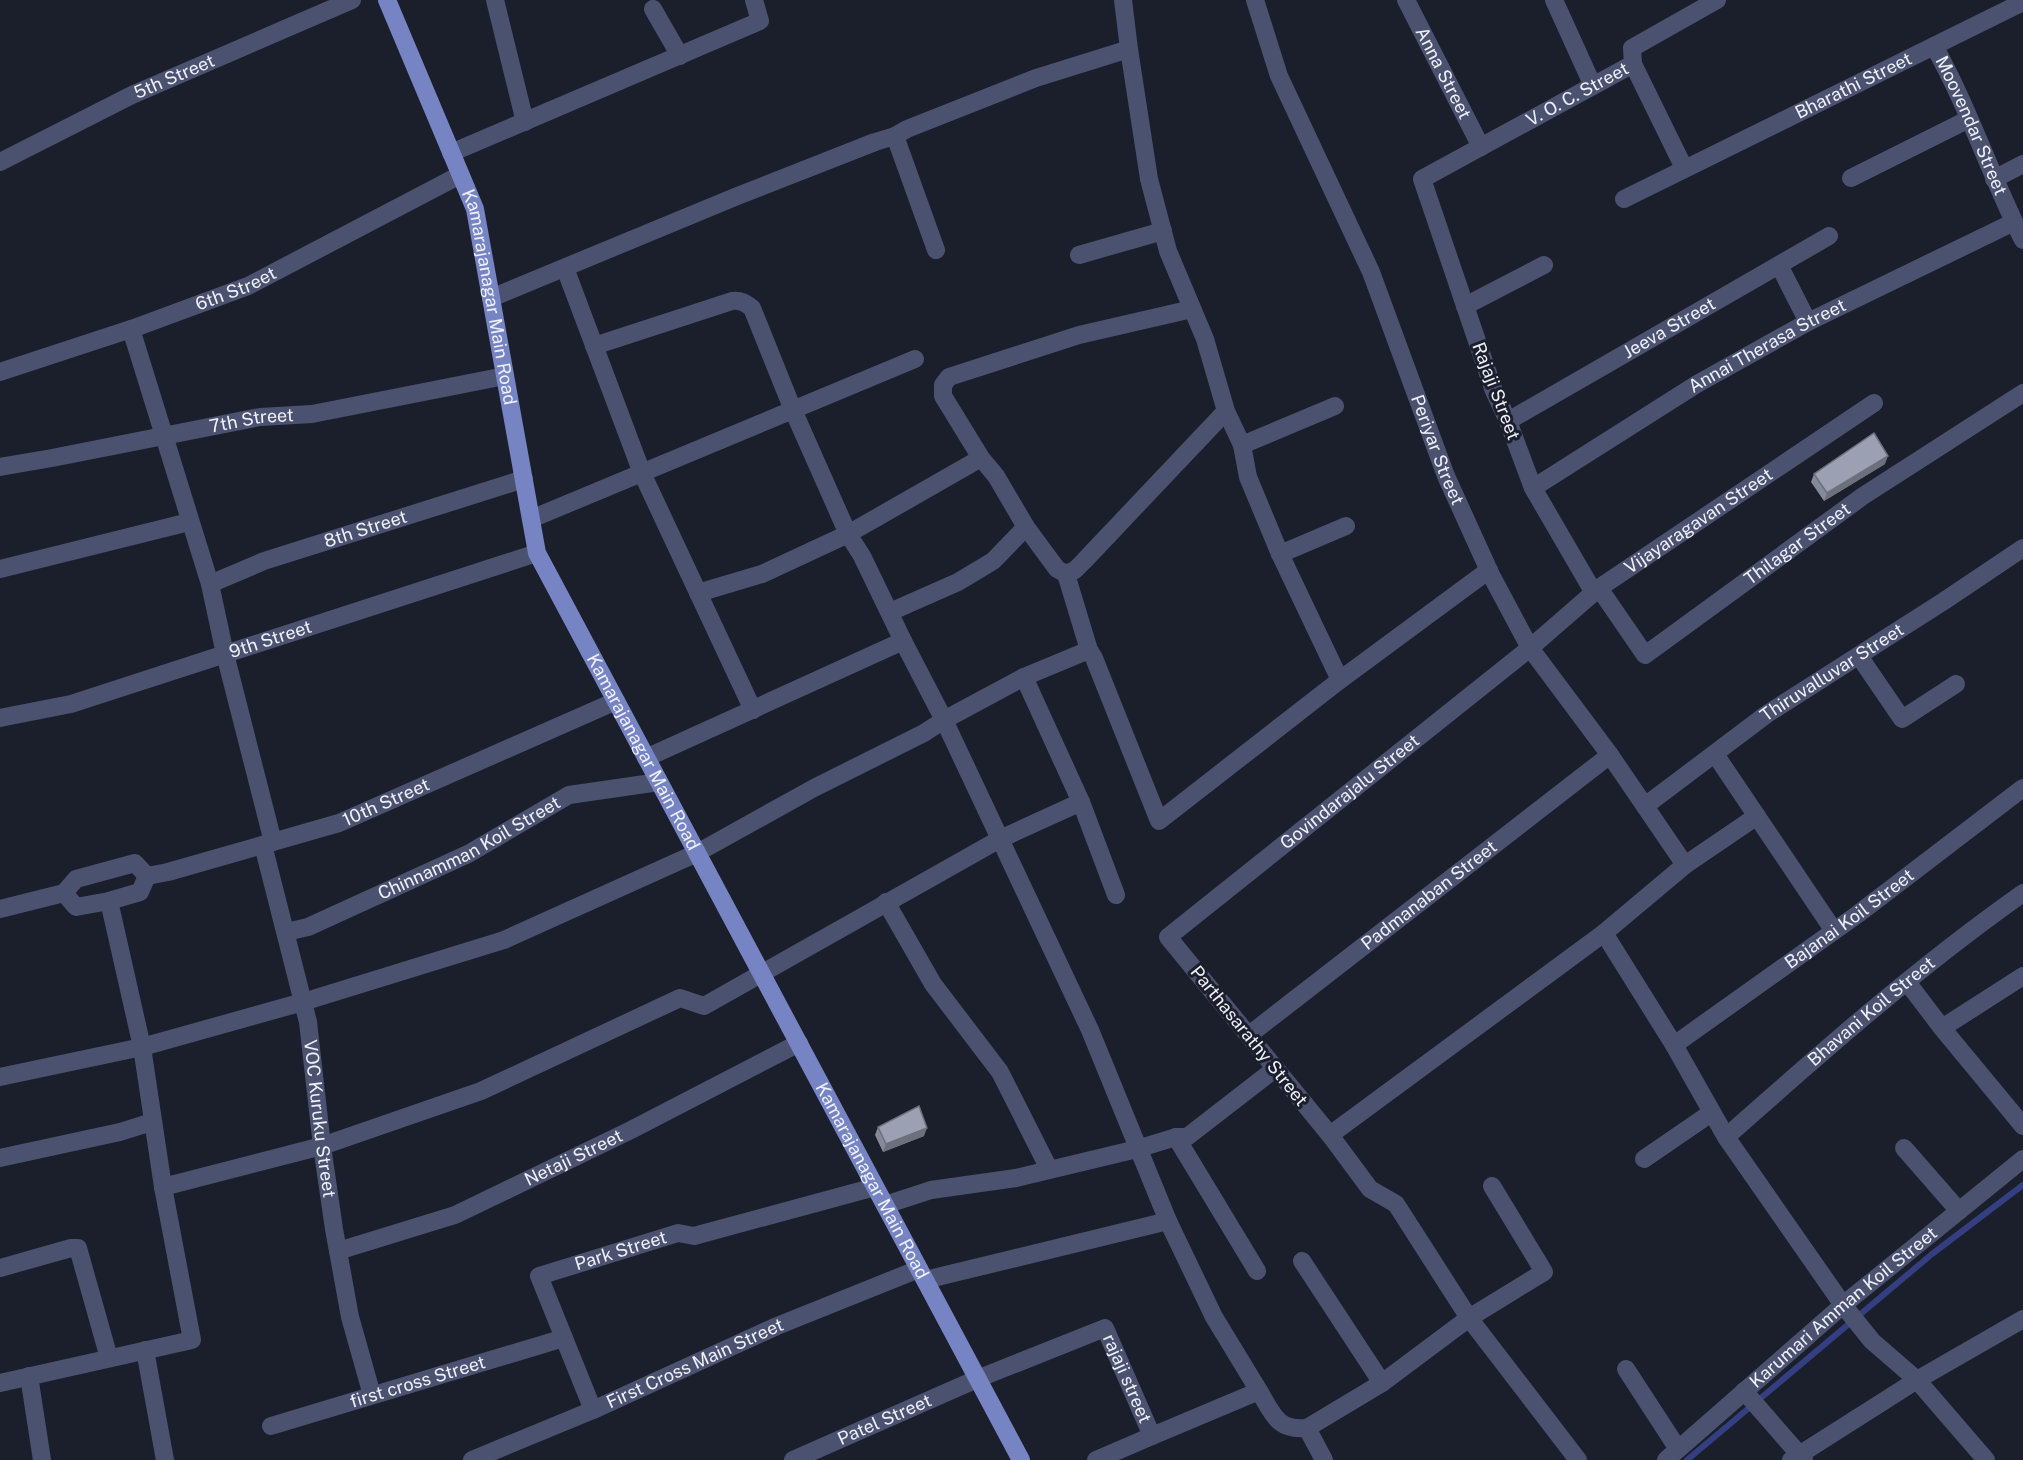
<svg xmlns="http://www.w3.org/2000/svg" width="2023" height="1460" font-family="'Public Sans',sans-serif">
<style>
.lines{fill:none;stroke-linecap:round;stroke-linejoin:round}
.stream{stroke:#343f82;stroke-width:6}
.minor{stroke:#4b5270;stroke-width:18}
.major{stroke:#7684c3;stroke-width:18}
.wall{fill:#858a99}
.shaded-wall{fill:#6c707d}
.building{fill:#9ba0b2;stroke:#6c707d;stroke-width:1.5}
.labels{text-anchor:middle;stroke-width:6;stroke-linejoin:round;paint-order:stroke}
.street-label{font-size:18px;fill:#eef0fa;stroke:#1b1f2c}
</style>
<rect width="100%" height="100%" fill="#1b1f2c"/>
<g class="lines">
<path class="stream" d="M1687 1460 1932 1254 2023 1185"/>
<g class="minor">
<path d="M495 0 525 122"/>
<path id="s1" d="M1255 0 1279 76 1371 272 1446 476 1491 575 1530 648 1610 755 1685 865"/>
<path id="s2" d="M1406 0 1481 147"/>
<path d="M1554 0 1593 86"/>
<path d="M653 9 680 56"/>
<path id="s3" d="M1934 46C1969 108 1991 177 2023 240"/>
<path d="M1129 49 1149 179 1168 251 1205 339 1226 411 1242 445 1335 406"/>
<path d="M1633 64 1684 168"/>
<path d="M895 136 936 250"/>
<path d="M451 153 760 21 754 0"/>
<path id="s4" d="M0 162 132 95 352 0"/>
<path d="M1851 178 1969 119"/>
<path d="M1994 179 2023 164"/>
<path id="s5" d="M1624 199 2023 2"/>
<path d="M1079 255 1163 231"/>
<path d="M1779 265 1808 322"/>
<path d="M565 268 642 473 753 710"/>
<path d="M491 298 735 197 875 142 895 136 907 129 1036 78 1129 49 1123 0"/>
<path d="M1465 306 1544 265"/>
<path d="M1192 309 1079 335 949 377 943 385V396L981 458 996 476 1026 527 1057 569 1066 574 1075 570 1084 561 1226 411"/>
<path d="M131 329 210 584 225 654 273 842"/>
<path d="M594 346 732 301C741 300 745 303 752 308L793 410 848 534 981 458"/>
<path id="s6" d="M0 372 137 327 248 286 460 175"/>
<path id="s7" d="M1508 421 1829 236"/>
<path d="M1242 445 1248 477 1280 554 1340 680"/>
<path id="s8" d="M0 467 52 458 260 417 312 414 505 376"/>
<path id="s9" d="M1533 488 1697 384 1808 322 2014 222"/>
<path d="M531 519 915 359"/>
<path d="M1280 554 1346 526"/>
<path d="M0 569 189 522"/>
<path d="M1066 574 1089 650 1094 658 1159 821 1340 680 1489 570"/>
<path id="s10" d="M210 584 264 561 524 479"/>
<path id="s11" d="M1599 588 1645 655 1863 496 2023 393"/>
<path d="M698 593 762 574 848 534 862 556 903 641 944 720 1090 1030 1168 1221 1214 1317 1259 1391"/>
<path id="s12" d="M1594 593 1533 488 1508 421 1494 391 1422 179 1633 64 1632 48 1717 0"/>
<path d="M890 612 958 582 993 561 1026 527"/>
<path d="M1859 656 1902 719 1956 684"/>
<path d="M1024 677 1081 802 1116 895"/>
<path id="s13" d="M0 718 71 704 537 553"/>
<path d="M1715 754 1834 931"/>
<path d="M646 758 903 641"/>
<path id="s14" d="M1645 806 1767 714 1944 601 2023 548"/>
<path id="s15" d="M263 845 308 1022 322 1146 334 1229 350 1317 372 1395"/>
<path d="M64 893 76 907 109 901 140 892 147 876"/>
<path d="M886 902 933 984 1000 1072 1049 1169"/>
<path id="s16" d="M0 909 64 893 76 879 135 863 147 876 168 872 339 823 616 701"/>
<path id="s17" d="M286 932 308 927 468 854 569 795 659 782"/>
<path d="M1604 933 1674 1045 1726 1137 1843 1305 1872 1341 1917 1380 1986 1460"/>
<path d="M1907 982 1942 1028 2023 1126"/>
<path d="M1942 1028 2023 976"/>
<path id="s18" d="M1249 1035 1610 755"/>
<path id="s19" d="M1674 1045 1858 914 2023 788"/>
<path d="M0 1077 142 1047 303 1002 504 940 697 853 814 788 924 733 944 720 1024 677 1089 650"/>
<path d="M1330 1135 1604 933 1685 865 1757 816"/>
<path d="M1176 1137 1257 1271"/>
<path id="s20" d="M1726 1137C1822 1052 1918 967 2023 893"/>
<path d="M1904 1148 1959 1211"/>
<path d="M0 1158 120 1132 152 1122"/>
<path d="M1644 1159 1711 1113"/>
<path d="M163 1187 322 1146 481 1091 680 998 704 1006 1000 839 1081 802"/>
<path d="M885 1205 931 1190 1016 1178 1137 1149 1176 1137H1187L1276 1068"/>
<path id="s21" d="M338 1251 455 1215 631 1130 799 1043"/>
<path d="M1302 1261 1382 1383"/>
<path d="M0 1268 71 1248H78L109 1358"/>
<path d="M925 1280 1168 1221"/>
<path d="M145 1350 165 1460"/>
<path d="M1626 1369 1678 1449"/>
<path d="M29 1376 42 1460"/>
<path d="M0 1383 192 1340 163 1187 142 1047 109 901"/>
<path d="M1744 1391 1804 1460"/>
<path id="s22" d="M593 1410 539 1276 678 1233 694 1236 875 1187"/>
<path id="s23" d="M271 1426 564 1338"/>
<path d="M1307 1428 1382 1383 1469 1318 1544 1272 1492 1186"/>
<path d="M1152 1436 1259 1391C1273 1414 1277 1431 1307 1428L1324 1460"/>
<path id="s24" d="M472 1460 593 1410 777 1326 919 1269"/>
<path id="s25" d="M793 1460 977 1379 1105 1328 1152 1436 1096 1460"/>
<path id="s26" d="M1578 1460 1469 1318 1396 1204 1370 1189 1330 1135 1168 937 1530 648 1599 588 1874 403"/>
<path id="s27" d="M1666 1460 1843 1305 2023 1159"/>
<path d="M1791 1460 1917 1380 2023 1319"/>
</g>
<path class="major" id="s28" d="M387 0 475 209 537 553 1021 1460"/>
</g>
<path class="wall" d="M1885 464 1824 501 1811 482 1814 474Z
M878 1127 924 1136 883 1152 875 1135Z"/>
<path class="shaded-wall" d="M1888 456 1885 464 1824 501 1827 493Z
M927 1128 924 1136 883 1152 886 1144Z"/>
<path class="building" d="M1874 433 1888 456 1827 493 1814 474Z
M919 1106 927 1128 886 1144 878 1127Z"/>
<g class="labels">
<g class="street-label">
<text dy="6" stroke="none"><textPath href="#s2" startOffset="82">Anna Street</textPath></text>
<text dy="6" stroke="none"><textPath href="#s4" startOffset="194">5th Street</textPath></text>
<text dy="6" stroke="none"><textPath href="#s5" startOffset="256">Bharathi Street</textPath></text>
<text dy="6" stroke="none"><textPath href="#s12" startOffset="627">V. O. C. Street</textPath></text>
<text dy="6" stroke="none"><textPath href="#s3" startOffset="88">Moovendar Street</textPath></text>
<text dy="6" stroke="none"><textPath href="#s6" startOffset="250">6th Street</textPath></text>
<text dy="6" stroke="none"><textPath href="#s28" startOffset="316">Kamarajanagar Main Road</textPath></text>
<text dy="6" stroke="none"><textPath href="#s7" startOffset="186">Jeeva Street</textPath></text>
<text dy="6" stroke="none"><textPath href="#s9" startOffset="274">Annai Therasa Street</textPath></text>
<text transform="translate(1496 391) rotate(69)" y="6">Rajaji Street</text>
<text dy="6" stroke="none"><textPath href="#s8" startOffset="256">7th Street</textPath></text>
<text dy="6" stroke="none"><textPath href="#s1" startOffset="486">Periyar Street</textPath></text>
<text dy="6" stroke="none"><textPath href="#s26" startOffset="1342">Vijayaragavan Street</textPath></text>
<text dy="6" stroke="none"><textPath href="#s10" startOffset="165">8th Street</textPath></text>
<text dy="6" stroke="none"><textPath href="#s11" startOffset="270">Thilagar Street</textPath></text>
<text dy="6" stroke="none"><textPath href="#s13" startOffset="282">9th Street</textPath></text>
<text dy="6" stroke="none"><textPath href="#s14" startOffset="230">Thiruvalluvar Street</textPath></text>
<text dy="6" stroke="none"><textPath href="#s28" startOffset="802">Kamarajanagar Main Road</textPath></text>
<text dy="6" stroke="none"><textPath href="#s26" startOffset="900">Govindarajalu Street</textPath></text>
<text dy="6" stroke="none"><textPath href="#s16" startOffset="414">10th Street</textPath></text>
<text dy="6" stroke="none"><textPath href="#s17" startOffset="202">Chinnamman Koil Street</textPath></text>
<text dy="6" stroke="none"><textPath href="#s18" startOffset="228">Padmanaban Street</textPath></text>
<text dy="6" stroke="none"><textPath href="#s19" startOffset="216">Bajanai Koil Street</textPath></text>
<text dy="6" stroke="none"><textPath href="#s20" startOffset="192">Bhavani Koil Street</textPath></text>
<text transform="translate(1249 1036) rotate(51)" y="6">Parthasarathy Street</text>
<text dy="6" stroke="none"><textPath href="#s15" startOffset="280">VOC Kuruku Street</textPath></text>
<text dy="6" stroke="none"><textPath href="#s21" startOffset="254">Netaji Street</textPath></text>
<text dy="6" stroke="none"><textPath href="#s28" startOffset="1288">Kamarajanagar Main Road</textPath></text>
<text dy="6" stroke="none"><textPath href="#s22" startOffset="230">Park Street</textPath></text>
<text dy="6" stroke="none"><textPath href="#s27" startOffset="234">Karumari Amman Koil Street</textPath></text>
<text dy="6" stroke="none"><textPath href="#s24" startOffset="243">First Cross Main Street</textPath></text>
<text dy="6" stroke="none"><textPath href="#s25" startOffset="394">rajaji street</textPath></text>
<text dy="6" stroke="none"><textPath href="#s23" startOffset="153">first cross Street</textPath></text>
<text dy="6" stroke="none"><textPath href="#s25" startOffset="100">Patel Street</textPath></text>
</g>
</g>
</svg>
